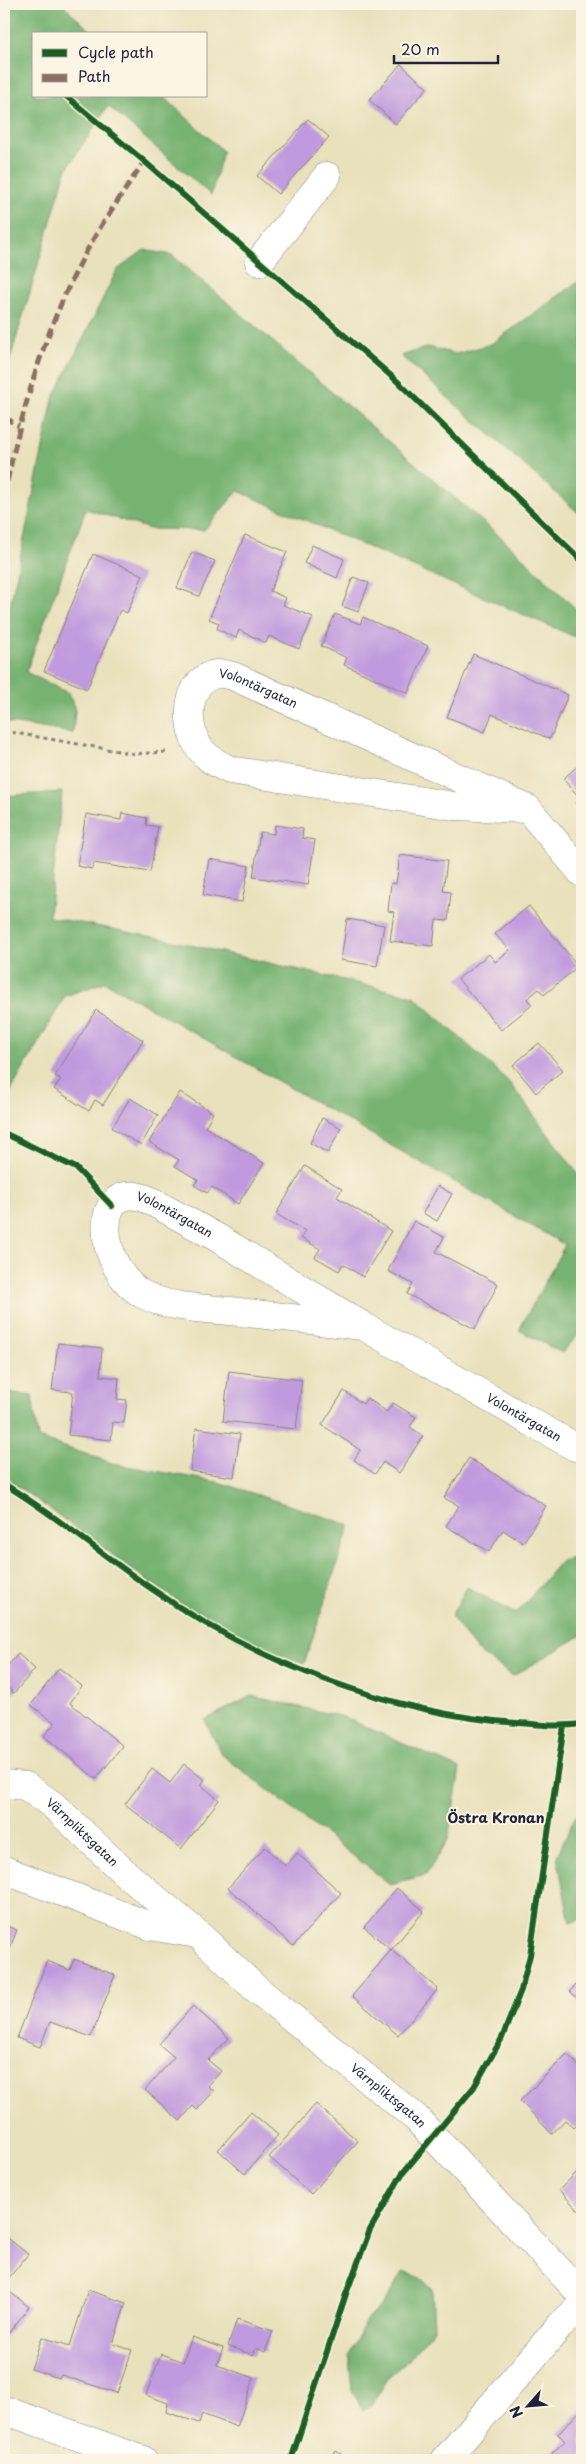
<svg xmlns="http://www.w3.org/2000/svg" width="586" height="2464" font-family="'Playpen Sans',sans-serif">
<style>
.forest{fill:#76b271;stroke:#4c6a56}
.building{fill:#c09ade}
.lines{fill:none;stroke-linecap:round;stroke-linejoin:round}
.minor-casing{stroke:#86827c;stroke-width:29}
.path{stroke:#86827c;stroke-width:3;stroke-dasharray:4 4;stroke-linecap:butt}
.minor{stroke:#fff;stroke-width:28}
.quiet{stroke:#8d6e63;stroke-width:5;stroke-dasharray:10 5;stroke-linecap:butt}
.cycleway-casing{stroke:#fcf5e5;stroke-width:9}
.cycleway{stroke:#1b5e20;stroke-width:6}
.labels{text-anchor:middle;stroke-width:4;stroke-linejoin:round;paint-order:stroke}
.street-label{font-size:12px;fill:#22223b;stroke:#fcf5e5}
.neighbourhood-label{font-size:14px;font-weight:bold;fill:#22223b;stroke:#fcf5e5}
</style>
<rect width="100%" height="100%" fill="#fcf5e5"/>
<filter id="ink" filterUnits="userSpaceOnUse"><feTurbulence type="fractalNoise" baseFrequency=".02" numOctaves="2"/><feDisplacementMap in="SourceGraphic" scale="10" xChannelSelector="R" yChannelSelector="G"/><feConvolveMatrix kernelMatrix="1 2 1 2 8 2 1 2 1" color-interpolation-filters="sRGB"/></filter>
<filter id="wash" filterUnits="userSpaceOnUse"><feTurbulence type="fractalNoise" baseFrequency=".0096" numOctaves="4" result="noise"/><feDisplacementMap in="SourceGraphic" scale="20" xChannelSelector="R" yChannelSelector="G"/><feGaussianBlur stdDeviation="1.12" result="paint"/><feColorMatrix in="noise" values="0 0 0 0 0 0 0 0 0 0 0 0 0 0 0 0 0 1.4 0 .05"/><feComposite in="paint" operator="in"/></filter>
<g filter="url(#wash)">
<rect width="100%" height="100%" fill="#e9e1bc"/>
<path class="forest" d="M4 4H66L65 7 94 34H34V96H163L223 151 211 195 108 106 66 170 4 380Z
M144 250 172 255 511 546 582 615V640L238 491 204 530 150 529 86 509 26 672 70 694 75 710 73 733 4 722V635L53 399 117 270Z
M582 279V516L401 356 428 347 456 354 491 344Z
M62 792 49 917 164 939 414 996 508 1081 582 1179V1331L562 1353 519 1330 565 1245 105 982 65 996 4 1103V796Z
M4 1391 32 1396 38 1438 115 1464 218 1482 350 1525 304 1664C281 1655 254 1648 233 1636 153 1590 80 1528 4 1477Z
M582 1556V1635L513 1676 477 1651 451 1616 467 1587 516 1614 561 1561Z
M251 1696 344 1717 460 1769 448 1840 426 1875 390 1884 221 1754 205 1720Z
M582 1812V1919L570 1923 557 1856 575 1817Z
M402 2272 419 2277 432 2288 434 2329 410 2358 387 2378 373 2404 363 2410 352 2391 349 2356 366 2320 385 2302Z"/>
<g id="blocks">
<path class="building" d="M401 64 427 88 396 124 369 100Z
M308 119 329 137 278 194 257 176Z
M245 535 287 552 270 591 286 598 283 605 313 617 299 649 269 636 266 643 239 630 236 638 217 629 219 623 209 619Z
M312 545 344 559 337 578 304 563Z
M192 552 215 561 199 596 177 588Z
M93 554 143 575 127 613 120 610 87 689 44 671Z
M353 577 369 583 358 612 342 606Z
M335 614 360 624 363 617 428 646 408 693 344 665 347 658 321 646Z
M473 654 568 695 550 739 492 714 485 732 447 717Z
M582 762V810L576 803 581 799 563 779Z
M122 813 147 818 146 825 158 827 150 872 94 863 92 869 77 866 86 814 121 820Z
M275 825 303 829 302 838 315 840 308 885 253 877 260 832 274 834Z
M400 855 447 861 443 891 451 892 448 921 436 920 433 946 390 941 394 912 388 911 391 883 396 884Z
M209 859 249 866 242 902 203 895Z
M529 906 578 966 544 995 539 989 527 999 532 1005 501 1030 458 979 489 954 495 962 510 950 495 934Z
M347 919 384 925 377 966 341 960Z
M96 1010 143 1040 103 1105 95 1100 89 1111 54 1089 61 1079 55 1076Z
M539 1043 563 1070 536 1093 513 1065Z
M180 1092 213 1113 205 1127 264 1163 238 1204 212 1187 207 1193 194 1185 198 1180 175 1166 179 1160 149 1142Z
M130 1098 158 1115 141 1145 112 1128Z
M322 1118 341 1128 328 1153 310 1143Z
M305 1166 342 1189 337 1197 391 1231 363 1277 343 1264 339 1271 315 1257 320 1249 301 1238 305 1231 276 1214Z
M438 1186 452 1194 437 1221 423 1213Z
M414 1221 444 1237 436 1252 498 1284 475 1329 407 1294 413 1284 388 1271Z
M58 1343 102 1348 100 1376 119 1378 117 1399 127 1400 124 1423 113 1422 111 1440 68 1435 73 1392 52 1390Z
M229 1371 302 1380 296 1429 223 1421Z
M344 1391 363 1404 367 1398 387 1412 393 1403 416 1417 410 1427 423 1436 399 1473 383 1462 375 1474 354 1460 360 1450 322 1425Z
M196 1428 240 1434 234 1477 190 1471Z
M469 1458 546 1506 523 1543 503 1530 489 1552 446 1526 459 1506 444 1498Z
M18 1654 35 1669 14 1693 4 1684V1670Z
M59 1668 82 1686 70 1703 123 1746 96 1779 44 1736 55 1723 31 1705Z
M184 1764 205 1780 201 1785 219 1800 181 1849 125 1804 152 1769 170 1783Z
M265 1847 286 1866 297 1853 341 1893 293 1946 228 1888Z
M397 1888 424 1911 391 1950 364 1927Z
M4 1925 17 1930 4 1963Z
M391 1950 438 1989 398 2035 352 1996Z
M74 1959 115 1975 91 2037 50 2022 40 2047 17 2038 47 1961 70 1970Z
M582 1979V2004L570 1991Z
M193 2006 229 2038 208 2060 221 2071 208 2086 214 2091 197 2110 193 2106 180 2121 145 2090 174 2057 159 2044Z
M567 2054 582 2069V2120L574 2128 565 2120 552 2134 520 2101Z
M316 2104 358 2141 311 2194 269 2157Z
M251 2112 278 2135 245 2174 218 2150Z
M582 2167V2214L559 2190Z
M4 2235 28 2254 4 2284Z
M4 2287 29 2307 4 2339Z
M88 2290 126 2303 113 2344 132 2350 117 2393 61 2375 59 2378 31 2369 42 2337 70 2346Z
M237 2319 273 2331 265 2352 256 2348 253 2355 228 2346Z
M192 2337 223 2348 217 2365 254 2378 237 2427 202 2414 199 2423 166 2412 168 2403 146 2395 161 2354 183 2362Z
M582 2409V2460H559L552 2453 565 2441 558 2434Z
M336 2451 350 2460H334L331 2458Z"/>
</g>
</g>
<g filter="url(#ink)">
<use href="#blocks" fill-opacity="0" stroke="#86827c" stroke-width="1"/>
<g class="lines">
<g class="minor-casing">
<g id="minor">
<path d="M259 262 327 176"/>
<path id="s1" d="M528 809 454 806 230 770C217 764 204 757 197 744 181 714 191 663 233 676L528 809 582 873"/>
<path id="s2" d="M363 1326C318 1321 274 1316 230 1311 202 1308 169 1308 144 1295 96 1270 90 1174 149 1200L216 1237 363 1326 575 1447 582 1448"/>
<path id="s3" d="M4 1784 26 1786 54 1806 125 1873 199 1935 254 1987 416 2118 582 2295"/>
<path d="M4 1870 150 1926 197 1934"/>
<path d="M4 2410 143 2460"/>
<path d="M445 2460 560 2326 582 2305"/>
</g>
</g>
<path class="path" d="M4 731 135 754 166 752"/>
<use href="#minor" class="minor"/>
<path class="quiet" d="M4 417 19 426
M4 496C21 414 43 333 83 258 100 224 124 193 144 161"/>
<g class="cycleway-casing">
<path id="cycleway" d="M66 96 144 161 397 381 582 561
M4 1133 76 1168 112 1206
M4 1484C56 1515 102 1555 152 1589 256 1662 391 1714 518 1723 540 1725 561 1727 582 1724
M291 2460 346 2294 370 2230 402 2174 474 2087 502 2038 521 1990 530 1955 564 1726"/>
</g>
<use href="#cycleway" class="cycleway"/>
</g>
</g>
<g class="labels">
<g class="street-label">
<text dy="4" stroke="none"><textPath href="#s1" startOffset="472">Volontärgatan</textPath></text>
<text dy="4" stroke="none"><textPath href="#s2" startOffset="396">Volontärgatan</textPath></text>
<text dy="4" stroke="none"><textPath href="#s2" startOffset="800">Volontärgatan</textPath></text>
<text dy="4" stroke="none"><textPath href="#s3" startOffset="95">Värnpliktsgatan</textPath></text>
<text dy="4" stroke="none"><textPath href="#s3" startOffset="499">Värnpliktsgatan</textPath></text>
</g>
<g class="neighbourhood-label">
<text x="496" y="1823">Östra Kronan</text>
</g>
</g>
<rect width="586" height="2464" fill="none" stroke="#fcf5e5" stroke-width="20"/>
<rect x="32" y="32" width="175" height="65" fill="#fcf5e5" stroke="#a5a1a1"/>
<rect x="42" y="49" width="25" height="8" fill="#1b5e20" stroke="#a5a1a1"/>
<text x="78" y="58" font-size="15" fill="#22223b">Cycle path</text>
<rect x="42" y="74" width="25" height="8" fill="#8d6e63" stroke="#a5a1a1"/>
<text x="78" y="82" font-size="15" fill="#22223b">Path</text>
<g transform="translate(528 2406) rotate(243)" stroke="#fcf5e5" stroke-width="4" paint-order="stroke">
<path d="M0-4L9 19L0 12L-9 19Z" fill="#22223b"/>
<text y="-8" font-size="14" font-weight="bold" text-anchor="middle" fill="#22223b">N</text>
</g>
<path d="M394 55v8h104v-8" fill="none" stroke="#22223b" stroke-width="2.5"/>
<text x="401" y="55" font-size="15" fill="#22223b" stroke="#fcf5e5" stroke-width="4" paint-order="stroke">20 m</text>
</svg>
